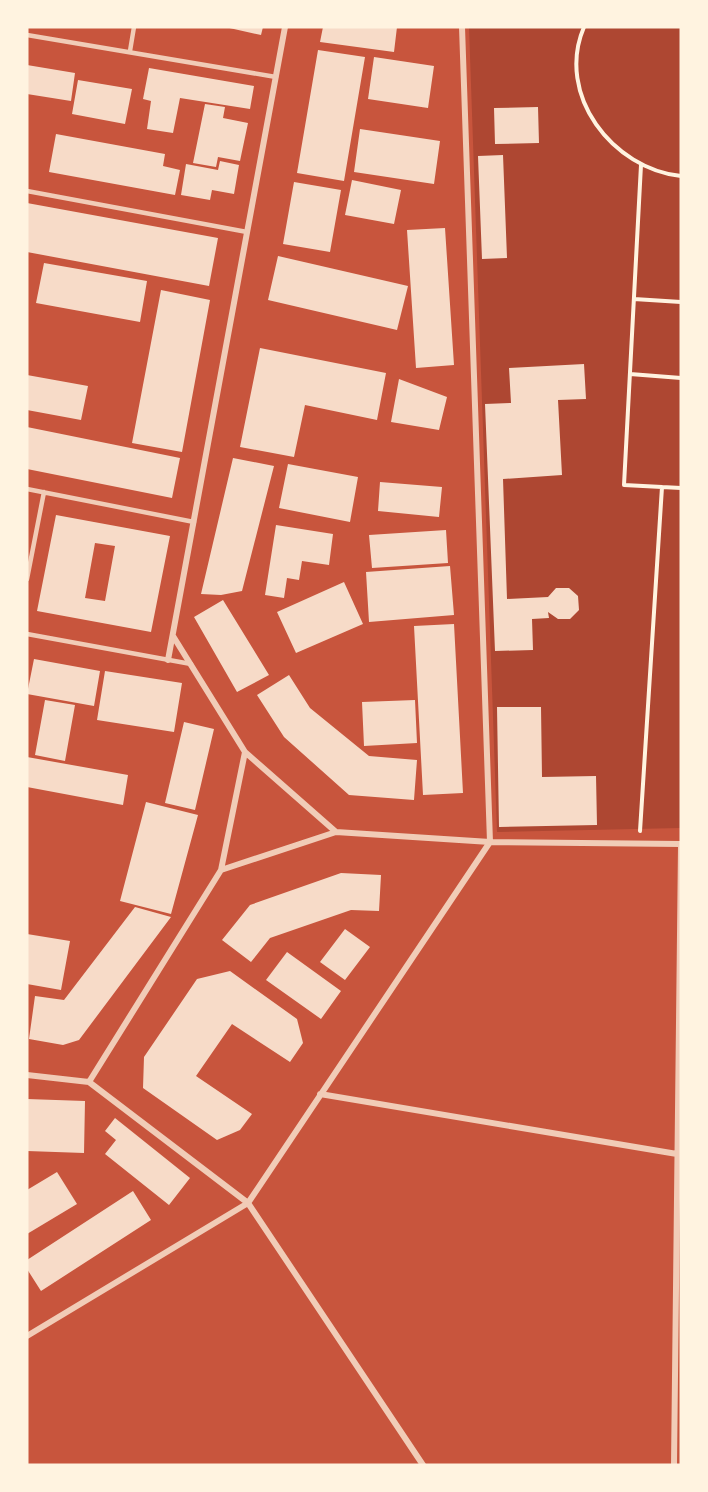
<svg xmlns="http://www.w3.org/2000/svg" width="708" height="1492" font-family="Manrope,sans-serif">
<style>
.green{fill:#ae4732}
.building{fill:#f7dbc8;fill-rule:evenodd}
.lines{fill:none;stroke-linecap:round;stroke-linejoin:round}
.path{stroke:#fff3e0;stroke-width:4}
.service{stroke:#f1ccb7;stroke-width:4.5}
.minor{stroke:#f1ccb7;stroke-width:6}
</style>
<rect width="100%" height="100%" fill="#c8553d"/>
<path class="green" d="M469 27H681V828L497 832Z"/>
<path class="building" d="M225 27H263L261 35Z
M323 27H397L394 52 320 42Z
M318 50 365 57 344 181 297 173Z
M374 57 434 66 428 108 368 99Z
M27 65 75 73 71 101 27 94Z
M149 68 254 86 250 109 180 98 173 133 147 129 151 101 143 99Z
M78 80 132 89 125 124 72 114Z
M205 104 225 107 223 118 248 123 240 161 218 157 216 167 193 163Z
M538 107 539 143 495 144 494 108Z
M360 129 440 141 434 184 354 172Z
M56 134 165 154 163 166 180 170 175 195 49 172Z
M503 155 507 258 482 259 478 156Z
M220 161 239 165 234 194 212 190 210 200 181 195 186 164 218 170Z
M352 180 401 190 394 224 345 215Z
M294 182 341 190 330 252 283 244Z
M27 203 218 238 209 286 27 252Z
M445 228 454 365 416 368 407 230Z
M278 256 408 286 397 330 268 300Z
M44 263 147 281 140 322 36 303Z
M161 290 210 300 182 452 132 443Z
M260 348 386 373 377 420 305 405 294 457 240 447Z
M584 364 586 399 558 400 562 475 503 479 507 599 548 597 556 588H569L578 596 579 610 570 619H558L548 612 549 618 532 619 533 650 495 651 485 404 511 403 509 368Z
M27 375 88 386 81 420 27 410Z
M399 379 447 397 439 430 391 422Z
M27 427 180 458 172 498 27 469Z
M233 458 274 466 242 591 221 595 201 594Z
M288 464 358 477 350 522 279 508Z
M380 482 442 487 439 517 378 511Z
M56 515 170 536 151 632 37 611ZM95 543 115 546 105 601 85 598Z
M276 525 333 534 329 565 302 561 299 580 287 578 284 598 265 595Z
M446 530 448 563 372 568 369 535Z
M450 566 454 615 369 622 366 572Z
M344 582 363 624 296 653 277 612Z
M223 600 269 675 237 692 194 617Z
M454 624 463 793 423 795 414 626Z
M34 659 100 671 94 706 27 694Z
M105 671 182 683 174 732 97 720Z
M289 675 310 708 369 756 417 760 414 800 349 795 284 737 257 695Z
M45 700 75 705 65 761 35 755Z
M415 700 417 743 364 746 362 702Z
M497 707H541L542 777 596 776 597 825 499 827Z
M184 722 214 729 195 810 165 803Z
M27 757 128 775 123 805 27 787Z
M146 802 198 815 171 914 120 901Z
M341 873 381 875 379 911 351 910 270 938 251 962 222 940 250 905Z
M135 907 171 917 79 1040 63 1045 29 1039 35 996 64 1000Z
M345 929 370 947 345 980 320 962Z
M27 934 70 941 61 990 27 984Z
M287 952 341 991 321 1019 266 980Z
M230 971 297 1019 303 1043 290 1062 232 1024 196 1076 252 1114 240 1130 217 1140 143 1088 144 1057 197 979Z
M27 1099 85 1101 84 1153 27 1151Z
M115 1118 190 1178 169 1205 105 1154 116 1140 105 1131Z
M57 1172 77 1204 27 1234V1190Z
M133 1191 151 1220 41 1291 27 1269V1260Z"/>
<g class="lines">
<path class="path" d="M584 27C555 95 613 169 681 176
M641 165 624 485 681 488
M634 299 681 302
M630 374 681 378
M640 831 662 487"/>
<path class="service" d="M27 35 276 77
M130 51 134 27
M27 191 247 232
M27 489 194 522
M27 579 44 492
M27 634 191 664"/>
<path class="minor" d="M462 27 490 842
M173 636 245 752 336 832
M168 660 285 27
M245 752 221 870 336 832 490 842 681 844
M27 1075 89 1082 248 1203 423 1465
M89 1082 221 870
M320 1094 677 1154
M27 1336 248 1203 490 842
M674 1465 681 846"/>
</g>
<rect width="708" height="1492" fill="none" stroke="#fff3e0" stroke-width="57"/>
</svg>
